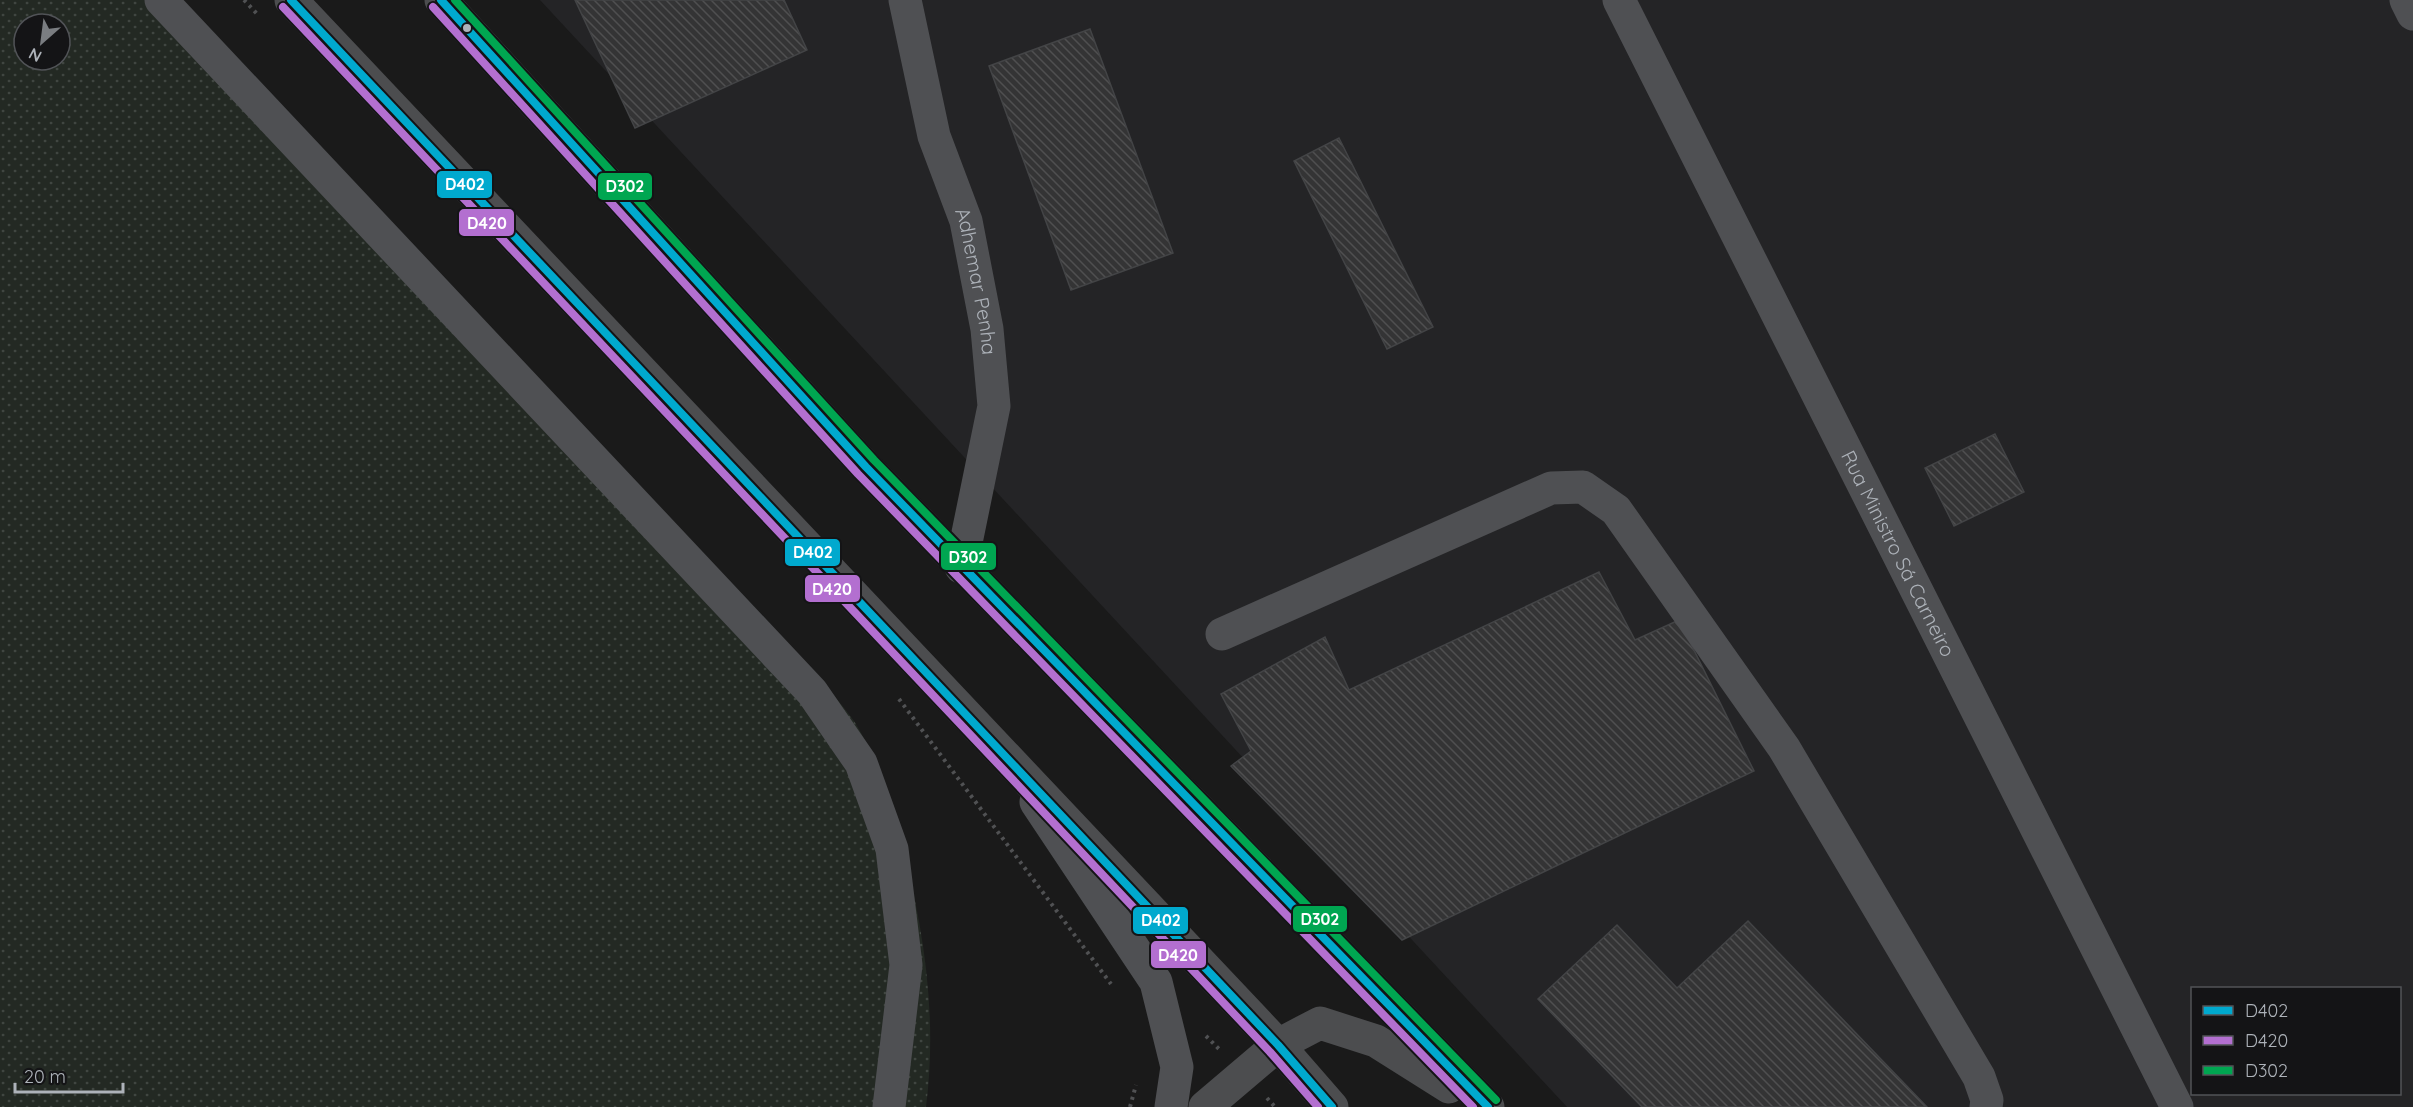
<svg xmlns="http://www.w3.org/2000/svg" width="2413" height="1107" font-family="Quicksand,sans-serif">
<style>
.built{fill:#242426;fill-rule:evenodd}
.green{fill:url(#green-dots);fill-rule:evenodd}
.building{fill:url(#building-back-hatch);stroke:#434446;stroke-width:1.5}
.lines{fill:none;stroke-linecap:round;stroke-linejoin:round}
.path{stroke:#505153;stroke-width:4;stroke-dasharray:3 4.5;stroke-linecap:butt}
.minor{stroke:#4f5053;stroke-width:33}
.major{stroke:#4c4d4f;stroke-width:33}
.bus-1-casing{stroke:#141416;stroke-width:12}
.bus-2-casing{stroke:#141416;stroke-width:12}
.bus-3-casing{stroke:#141416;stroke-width:12}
.bus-1{stroke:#00a9ce;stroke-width:8}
.bus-2{stroke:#b36fd0;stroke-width:8}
.bus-3{stroke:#00a651;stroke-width:8}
.bus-dot{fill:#adb2b9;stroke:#141416;stroke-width:2}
.labels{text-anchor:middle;stroke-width:4.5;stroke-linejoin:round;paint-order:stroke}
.street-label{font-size:20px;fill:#adb2b9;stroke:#141416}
.line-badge{stroke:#141416;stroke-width:2}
.badge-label{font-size:16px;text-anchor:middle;font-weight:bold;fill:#fff}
</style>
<defs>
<pattern id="green-dots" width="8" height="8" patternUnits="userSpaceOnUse" patternTransform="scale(1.5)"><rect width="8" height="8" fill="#232923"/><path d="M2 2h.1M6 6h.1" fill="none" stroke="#404641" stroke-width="1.8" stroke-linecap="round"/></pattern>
<pattern id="building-back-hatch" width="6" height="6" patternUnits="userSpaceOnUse" patternTransform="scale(1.5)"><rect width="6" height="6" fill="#343435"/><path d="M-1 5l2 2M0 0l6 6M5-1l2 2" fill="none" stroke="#4f4f50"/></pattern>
</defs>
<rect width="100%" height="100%" fill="#1a1a1a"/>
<path class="built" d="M540 0H2413V1107H1567ZM2192 988H2400V1094H2192Z"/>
<path class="green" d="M0 0H180L804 661C820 681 839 700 854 721 875 754 888 794 898 831 923 920 938 1014 926 1107H0ZM24 24H60V60H24Z"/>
<path class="building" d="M575 0H784L807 50 635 128Z
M1090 29 1173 253 1071 290 989 66Z
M1339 138 1433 327 1387 349 1294 161Z
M1995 434 2024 492 1954 526 1925 468Z
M1599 572 1635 640 1679 620 1754 771 1402 940 1231 766 1251 751 1221 694 1325 637 1349 690Z
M1748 921 1927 1107H1642L1538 999 1617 925 1677 988Z"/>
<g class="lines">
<path class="path" d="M244 0 258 15
M899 699 1111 984
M1206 1036 1220 1050
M1267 1098 1275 1107
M1130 1107 1136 1085"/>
<g class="minor">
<path d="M161 0 812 692 861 763 892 849 906 965 889 1107"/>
<path id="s1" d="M905 0 934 136 966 221 987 329 994 406 961 567"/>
<path id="s2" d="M1619 0 2177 1107"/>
<path d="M2406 0 2413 14"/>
<path d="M1222 634 1551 488 1583 487 1616 510 1784 748 1979 1077 1987 1100 1986 1107"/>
<path d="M1036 802 1156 982 1177 1067 1171 1107"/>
</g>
<path class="major" d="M291 0 1278 1045 1332 1107
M441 0 866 467 1488 1107
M1205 1107 1278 1045 1320 1023 1376 1041 1449 1087"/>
<g class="bus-1-casing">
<path id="bus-1" d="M291 0 1278 1045 1332 1107
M441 0 866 467 1488 1107"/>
</g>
<g class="bus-2-casing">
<path id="bus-2" d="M283 7 1270 1052 1318 1107
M433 7 858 474 1473 1107"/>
</g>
<g class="bus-3-casing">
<path id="bus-3" d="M455 0 874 460 1496 1100"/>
</g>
<use href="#bus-1" class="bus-1"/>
<use href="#bus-2" class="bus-2"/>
<use href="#bus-3" class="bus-3"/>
</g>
<circle class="bus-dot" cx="467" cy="28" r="5"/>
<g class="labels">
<g class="street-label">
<text dy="7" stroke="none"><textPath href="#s1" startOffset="291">Adhemar Penha</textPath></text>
<text dy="7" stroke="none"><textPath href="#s2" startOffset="620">Rua Ministro Sá Carneiro</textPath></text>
</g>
</g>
<g class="line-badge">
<rect x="436" y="170" width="57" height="29" rx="6" fill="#00a9ce"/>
<rect x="597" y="172" width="56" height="29" rx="6" fill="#00a651"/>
<rect x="458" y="208" width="57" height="29" rx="6" fill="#b36fd0"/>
<rect x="784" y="538" width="57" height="29" rx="6" fill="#00a9ce"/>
<rect x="940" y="542" width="57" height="29" rx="6" fill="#00a651"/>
<rect x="804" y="574" width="57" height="29" rx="6" fill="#b36fd0"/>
<rect x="1292" y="905" width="56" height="28" rx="6" fill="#00a651"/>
<rect x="1132" y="906" width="57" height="29" rx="6" fill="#00a9ce"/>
<rect x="1150" y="940" width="57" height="29" rx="6" fill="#b36fd0"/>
</g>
<g class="badge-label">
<text x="465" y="190">D402</text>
<text x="625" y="192">D302</text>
<text x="487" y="229">D420</text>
<text x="813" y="558">D402</text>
<text x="968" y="563">D302</text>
<text x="832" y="595">D420</text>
<text x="1320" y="925">D302</text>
<text x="1161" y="926">D402</text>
<text x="1178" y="961">D420</text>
</g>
<rect x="2191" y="987" width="210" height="108" fill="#141416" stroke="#515357" stroke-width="1.5"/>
<rect x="2203" y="1006" width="30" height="9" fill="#00a9ce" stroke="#515357" stroke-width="1.5"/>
<text x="2245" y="1017" font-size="18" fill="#adb2b9">D402</text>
<rect x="2203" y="1036" width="30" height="9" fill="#b36fd0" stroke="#515357" stroke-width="1.5"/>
<text x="2245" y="1047" font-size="18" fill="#adb2b9">D420</text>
<rect x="2203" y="1066" width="30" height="9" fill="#00a651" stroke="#515357" stroke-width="1.5"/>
<text x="2245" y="1077" font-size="18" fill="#adb2b9">D302</text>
<g transform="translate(42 42) rotate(208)"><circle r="28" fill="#141416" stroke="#515357" stroke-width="1.5"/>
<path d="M0-4.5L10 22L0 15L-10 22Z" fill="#7a7d81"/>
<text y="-9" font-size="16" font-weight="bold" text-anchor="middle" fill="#adb2b9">N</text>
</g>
<path d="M15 1083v9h108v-9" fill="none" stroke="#adb2b9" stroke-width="3"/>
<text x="24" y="1083" font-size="18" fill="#adb2b9" stroke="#141416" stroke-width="4.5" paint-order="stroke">20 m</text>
</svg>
